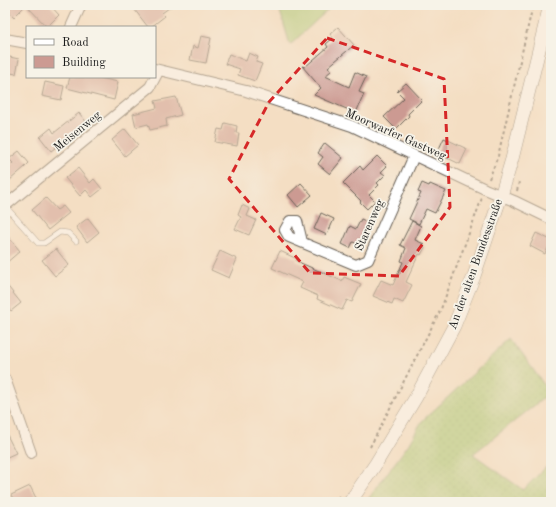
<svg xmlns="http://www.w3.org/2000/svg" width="556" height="507" font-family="'Old Standard TT',serif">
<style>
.grass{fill:url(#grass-dots);stroke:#617448}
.green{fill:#a6cb75;stroke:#617448}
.building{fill:#cc9a92}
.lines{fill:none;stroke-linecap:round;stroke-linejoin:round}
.service-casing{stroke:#686056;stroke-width:6}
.minor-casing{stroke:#686056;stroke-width:12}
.tertiary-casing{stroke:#686056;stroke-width:14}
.path{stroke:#686056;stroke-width:2;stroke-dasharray:3 3;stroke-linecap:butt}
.service{stroke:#fff;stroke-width:5}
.minor{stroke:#fff;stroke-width:10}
.tertiary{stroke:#fff;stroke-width:13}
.marked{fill:none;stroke:#d62828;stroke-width:3;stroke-dasharray:8 5;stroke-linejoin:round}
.labels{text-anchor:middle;stroke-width:3.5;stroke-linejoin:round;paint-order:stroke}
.street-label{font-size:12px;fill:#1c1c1c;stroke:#f7f3e8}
</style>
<defs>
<pattern id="grass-dots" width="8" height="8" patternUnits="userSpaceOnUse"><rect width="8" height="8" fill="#a6cb75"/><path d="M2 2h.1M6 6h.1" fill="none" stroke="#8eae65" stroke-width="1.8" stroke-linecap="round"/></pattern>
</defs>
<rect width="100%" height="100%" fill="#f7f3e8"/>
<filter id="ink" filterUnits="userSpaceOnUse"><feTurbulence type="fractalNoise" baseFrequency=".025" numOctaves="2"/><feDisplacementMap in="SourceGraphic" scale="8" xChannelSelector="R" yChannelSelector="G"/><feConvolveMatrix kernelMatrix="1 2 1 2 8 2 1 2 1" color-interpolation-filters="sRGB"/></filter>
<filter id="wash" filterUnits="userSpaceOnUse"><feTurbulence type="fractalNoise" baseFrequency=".012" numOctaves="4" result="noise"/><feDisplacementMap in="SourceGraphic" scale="16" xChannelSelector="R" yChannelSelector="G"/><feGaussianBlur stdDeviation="0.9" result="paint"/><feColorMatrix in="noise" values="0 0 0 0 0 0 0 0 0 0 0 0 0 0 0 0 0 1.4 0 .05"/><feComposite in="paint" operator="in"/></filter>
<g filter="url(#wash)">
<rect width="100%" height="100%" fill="#f4dec3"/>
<path class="grass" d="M511 339 550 393 473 454 523 490 551 462V502H366L408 445 422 421Z"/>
<path class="green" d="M275 5H333L290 45 280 11Z"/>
<g id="blocks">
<path class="building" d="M5 5H50L59 15 47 27 26 5 14 17 5 7Z
M131 5H173L162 13 165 16 151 27H148Z
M338 27 354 45 328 67 331 71 325 76 349 87 355 72 366 77 359 92 364 94 356 113 314 95 321 88 302 66 305 67 328 47 326 44 333 38 330 34Z
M201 36 211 38 206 63 190 60 193 46 198 48Z
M249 53 258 57 256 62 262 64 255 81 238 75 240 69 225 64 229 54 246 61Z
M5 56 19 59 16 74 5 72Z
M70 77H96L118 82 114 100 67 88Z
M45 82 64 86 61 100 42 96Z
M406 83 422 100 408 114 409 116 396 129 384 117 404 98 397 91Z
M176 97 181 115 166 119 167 126 150 130 148 124 136 127 133 114 157 108 155 101Z
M79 113 89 125 70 140 68 138 51 151 40 137 51 128 54 133Z
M225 123 237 126 236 133H239L237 146 215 142 218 129 223 130Z
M125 129 138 145 125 156 112 140Z
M444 138 467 149 460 164 437 153Z
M325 143 343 158 330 174 318 164 323 157 318 153Z
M19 151 29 163 25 167 10 180 5 174V170L13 163 9 159Z
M377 156 387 166 381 172 385 175 377 183 379 185 369 195 375 201 367 209 360 202 361 201 343 183 360 166 363 170Z
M78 168 90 183 94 179 102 189 92 197 86 190 80 196 65 178Z
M301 183 312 195 298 207 288 195Z
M422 183 429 186 430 184 446 191 435 213 426 209 419 224 409 219 421 193 418 192Z
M46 198 57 210 63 206 69 213 48 230 32 210Z
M242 205 250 209 247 216 256 220 249 235 235 229 241 217 238 215Z
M321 213 334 219 327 235 314 229Z
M88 218 99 232 87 242 76 227Z
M361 219 370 223 360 245 353 242 350 248 342 244 350 226 356 229Z
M412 221 421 226 415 240 424 244 423 246 425 247 421 255 419 254 406 282 412 285 403 303 394 299 392 304 373 296 381 280 393 285 403 262 401 261 406 248 400 245Z
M5 233 20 251 5 264Z
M536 233 551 240V242L545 254 530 246Z
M56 249 69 265 55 276 42 260Z
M220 251 237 259 229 278 211 270Z
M280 251 297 259 296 261 342 281 344 277 361 284 352 302 347 300 342 310 317 299 318 296 300 288 303 282 272 268Z
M5 283 21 303 11 311 5 304Z
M5 431 16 453 5 458Z
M30 486 38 502H15L11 495Z"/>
</g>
</g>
<g filter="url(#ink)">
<use href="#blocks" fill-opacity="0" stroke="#686056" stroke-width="1"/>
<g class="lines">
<g class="service-casing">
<path id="service" d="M5 206 38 243H44L60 232 68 233 76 241"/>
</g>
<g class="minor-casing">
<path id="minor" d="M71 27 81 5
M5 39 27 43
M155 69 246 91 352 126 485 189 514 201 551 219
M5 206 150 87 159 70
M302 242 297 221H290L285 230 289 237 356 265 368 260 414 156
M5 379 31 453"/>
</g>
<g class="tertiary-casing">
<path id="tertiary" d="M350 502 375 465 416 397 454 326 474 276 501 196 512 159 550 5"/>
</g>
<path class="path" d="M489 179 498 156 533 5
M517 191 519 182
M370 447 441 309 482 198
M335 502 339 496"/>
<use href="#service" class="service"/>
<use href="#minor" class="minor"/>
<use href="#tertiary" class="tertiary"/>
</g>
</g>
<path d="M0 0H556V507H0ZM327 38 444 79 450 207 399 276 310 273 229 179 269 102Z" fill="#f4dec3" fill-opacity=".55" fill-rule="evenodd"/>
<path class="marked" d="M327 38 444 79 450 207 399 276 310 273 229 179 269 102Z"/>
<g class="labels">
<g class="street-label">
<text transform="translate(77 131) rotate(-39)" y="4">Meisenweg</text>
<text transform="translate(396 134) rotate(24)" y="4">Moorwarfer Gastweg</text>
<text transform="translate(369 225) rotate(-66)" y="4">Starenweg</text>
<text transform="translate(475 264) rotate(-70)" y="4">An der alten Bundesstraße</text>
</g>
</g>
<rect width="556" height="507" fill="none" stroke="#f7f3e8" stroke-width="20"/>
<rect x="26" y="26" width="130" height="52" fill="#f7f3e8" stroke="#9f9d96"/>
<rect x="34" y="39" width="20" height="6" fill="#ffffff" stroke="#9f9d96"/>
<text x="62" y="46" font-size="12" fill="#1c1c1c">Road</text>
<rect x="34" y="56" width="20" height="12" fill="#cc9a92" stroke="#9f9d96"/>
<text x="62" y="66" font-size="12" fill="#1c1c1c">Building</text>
</svg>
